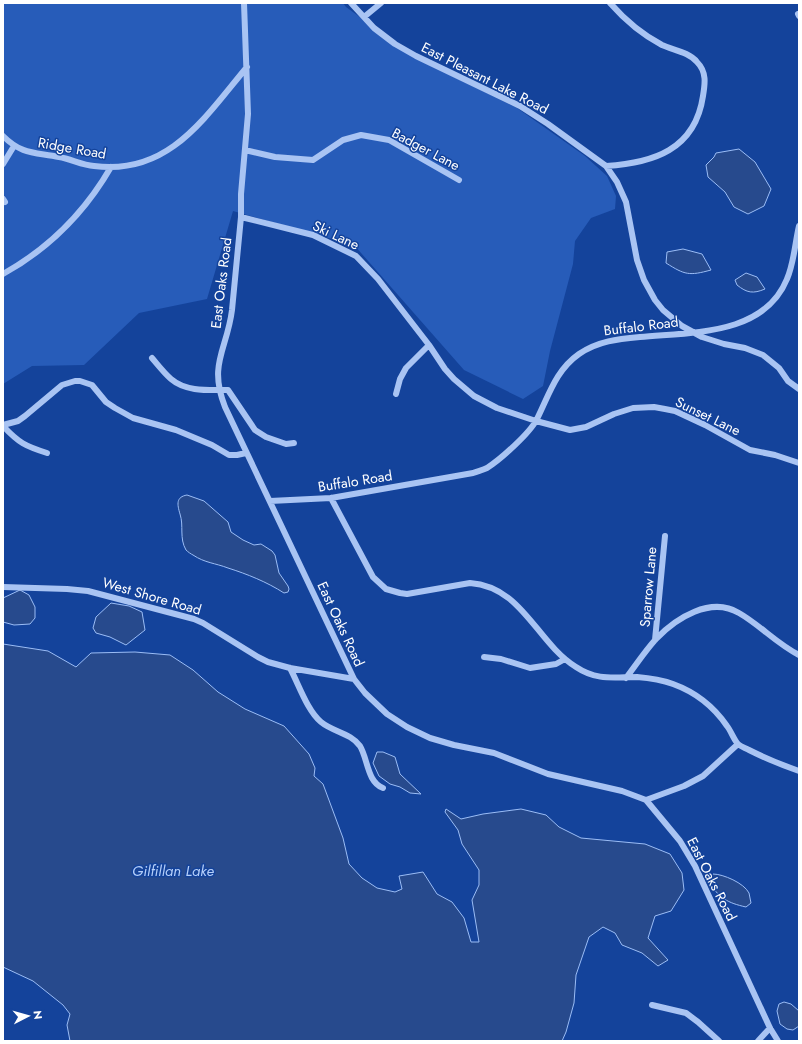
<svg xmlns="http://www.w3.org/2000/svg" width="802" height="1044" font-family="Jost,sans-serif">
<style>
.green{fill:#275cb9}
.water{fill:#274a8d;stroke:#9bbdf6}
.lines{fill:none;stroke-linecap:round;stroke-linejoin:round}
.minor{stroke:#a9c4f3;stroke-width:6}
.labels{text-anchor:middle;stroke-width:3;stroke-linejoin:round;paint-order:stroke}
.street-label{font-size:14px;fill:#fff;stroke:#14439b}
.water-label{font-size:15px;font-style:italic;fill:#b5cffa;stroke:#14439b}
</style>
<rect width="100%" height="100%" fill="#14439b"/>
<path class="green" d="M3 3H343L346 7 419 60 517 108 585 156 607 176 616 196 615 209 591 218 575 241 573 264 550 351 543 386 523 399 464 370 354 245 233 211 207 299 139 313 84 365 32 366 3 384Z"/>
<path class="water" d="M739 149 755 162 771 189 764 206 748 214 734 207 725 192 708 177 706 165 714 157 716 153Z
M683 249 702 254 711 270C689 276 685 275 666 263L667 252Z
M746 273 757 277 765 289C753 294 747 293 737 285L735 280Z
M187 495 204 501 228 522 231 532 243 540 254 545 261 544 272 551 275 555 279 573 288 586 289 589 288 592 284 593C267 582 247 574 228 568 215 563 205 563 193 555 191 554 188 552 186 550 179 538 184 526 180 514 177 504 176 497 187 495Z
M20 590 29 595 35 607V618L30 624 14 625 3 622V598Z
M111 603 129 606 142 612 145 630 126 645 110 637 96 633 93 628 96 617Z
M3 644 48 651 76 667 91 653 135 652 170 655 193 670 218 692 245 709 284 726 309 754 315 768 314 776 323 784 343 838 349 864 362 878 377 888 395 892 402 889 399 876 423 872 437 894 452 902 464 918 471 942H479L472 900 479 885V870L462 844 458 830 445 812 446 809 461 819 483 814 521 809 546 815 559 827 581 838 645 844 670 854 682 873 684 890 671 911 655 916 648 938 668 960 658 966 642 953 622 945 615 933 603 927 589 937 576 975 574 1003 566 1032 562 1041H70L67 1025 70 1014 63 1005 33 981 3 967Z
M377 752H383L395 757 400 774 421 794 410 793 400 787 390 784 379 776 373 763Z
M713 874C723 874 744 883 749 893 750 896 750 900 751 903L746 907C728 903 718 898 709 881Z
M784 1002 791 1004 799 1011V1026L793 1030 787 1029 780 1024 777 1011 779 1004Z"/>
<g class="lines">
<path class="minor" d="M244 3 248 114 241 194V217L232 310C227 350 208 364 225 407L354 679 365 693 387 714 407 727 430 738 454 745 494 753 548 774 622 791 646 800 680 841 695 866 770 1028 778 1041
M351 3 374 28 395 44 416 56 520 106 548 124 606 166 617 182 626 202 637 260 644 280 655 300 663 310 682 326 702 337 724 344 745 348 763 355 779 368 788 381 799 389
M798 14 799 16
M364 17 381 3
M3 136C22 155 35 152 59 157 71 159 82 165 94 166 169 176 205 117 247 67
M245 150 275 157 313 160 343 140 361 135 389 140 459 180
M3 164 14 146
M606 166C653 163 695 150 703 96 705 84 707 72 697 62 689 52 673 50 662 45 641 34 625 20 610 3
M3 199 5 202
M241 217 313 235 356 256 378 279 429 345 445 369 454 379 474 396 497 408 536 421 570 430 586 427 614 414 633 408 654 407 665 409 675 411 705 425 750 450 775 455 799 463
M3 274C48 249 85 212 111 167
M152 358C158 365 164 373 171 379 186 392 209 390 228 390L255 430 266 437 286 444 294 443
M396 394 400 379 406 368 429 345
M3 425 18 421 25 416 62 385 75 381H80L92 385 106 402 115 408 133 418 176 430 212 445 229 455H237L246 453
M3 426C19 443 25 446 47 453
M331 498 373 577 386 589 400 593 407 594 470 583C523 587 536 642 576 667 597 681 614 677 637 677 649 678 662 680 673 684 695 692 714 707 727 726 731 731 734 740 738 744 741 747 746 748 749 750 765 758 782 765 799 771
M270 501 331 498 473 473C478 471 483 470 487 468 501 459 530 433 537 419 549 395 556 370 579 354 598 341 618 339 640 337 691 332 764 336 787 279 794 263 795 243 799 226
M3 587 67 589 88 591 194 619 203 623 258 657 268 662 290 668 354 679
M655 640 665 536
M484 657 501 659 530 668 556 664 565 659
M290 668C299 685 307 710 321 722 333 732 351 733 360 746 368 759 367 782 383 788
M626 678C636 665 645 651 656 639 676 618 711 596 739 613 760 625 777 644 799 655
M646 800 684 786 703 776 738 744
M652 1005 686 1013 698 1022 719 1041
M758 1041 770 1028"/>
</g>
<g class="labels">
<g class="street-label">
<text transform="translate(485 78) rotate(27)" y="5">East Pleasant Lake Road</text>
<text transform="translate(72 148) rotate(10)" y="5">Ridge Road</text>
<text transform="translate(426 149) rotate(28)" y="5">Badger Lane</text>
<text transform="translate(336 235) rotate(25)" y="5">Ski Lane</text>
<text transform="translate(221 283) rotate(-83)" y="5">East Oaks Road</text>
<text transform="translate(641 326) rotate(-7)" y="5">Buffalo Road</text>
<text transform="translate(708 416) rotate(26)" y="5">Sunset Lane</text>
<text transform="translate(355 481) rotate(-9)" y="5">Buffalo Road</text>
<text transform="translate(648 587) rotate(-85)" y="5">Sparrow Lane</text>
<text transform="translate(152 596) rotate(16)" y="5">West Shore Road</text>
<text transform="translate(341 624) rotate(65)" y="5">East Oaks Road</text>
<text transform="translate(712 879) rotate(63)" y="5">East Oaks Road</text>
</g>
<g class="water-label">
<text x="173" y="876">Gilfillan Lake</text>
</g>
</g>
<rect width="802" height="1044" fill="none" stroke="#ffffff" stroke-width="8"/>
<g transform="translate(28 1016) rotate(84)" stroke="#14439b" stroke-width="3" paint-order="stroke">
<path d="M0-3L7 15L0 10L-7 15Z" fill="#ffffff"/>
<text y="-6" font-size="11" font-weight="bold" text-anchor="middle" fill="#ffffff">N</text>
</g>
</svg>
